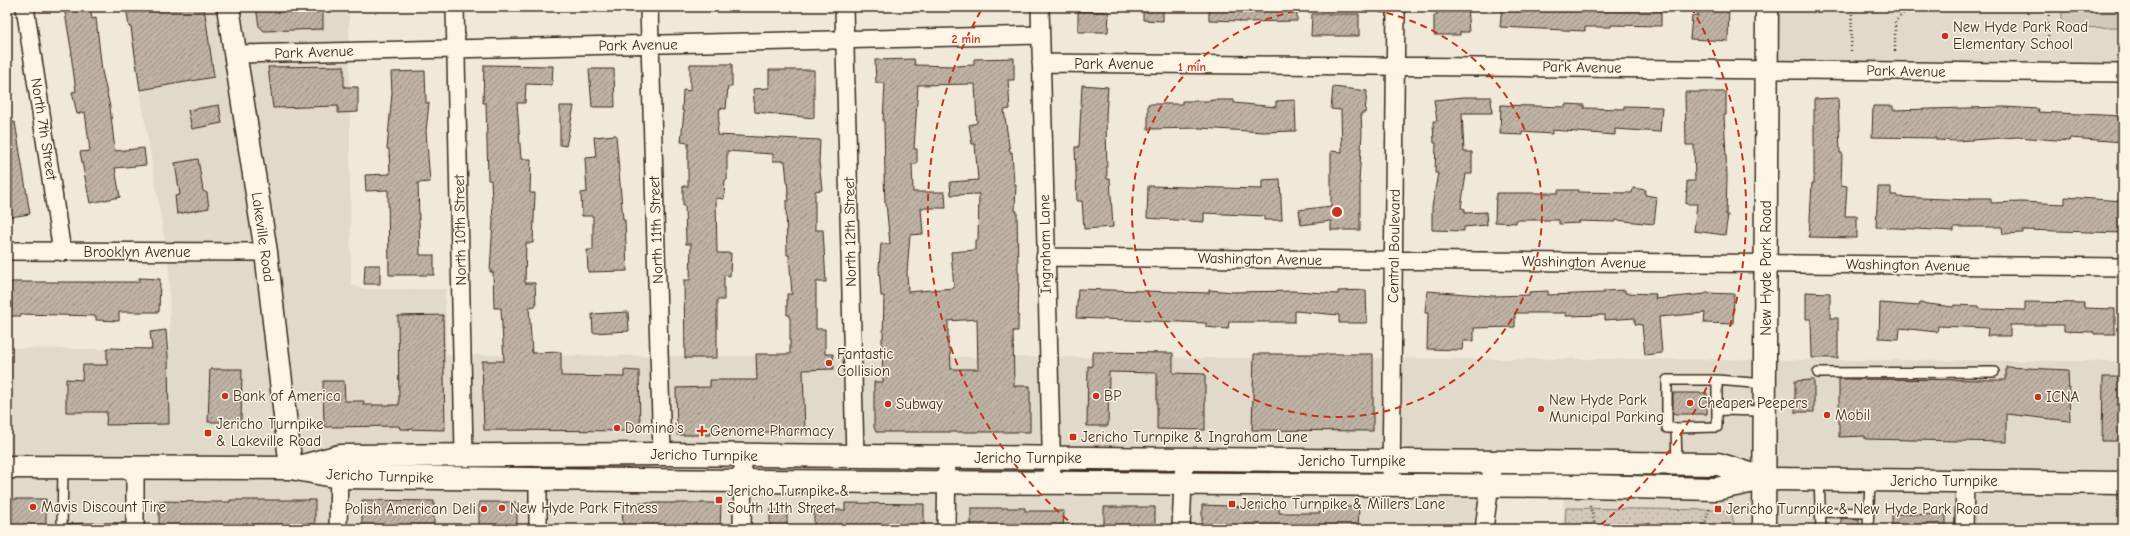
<svg xmlns="http://www.w3.org/2000/svg" width="2130" height="536" font-family="'Comic Neue',sans-serif">
<style>
.built{fill:#e1d9c9}
.grass{fill:url(#grass-dots);stroke:#867a6c}
.garden{fill:#d2c9ba;stroke:#867a6c}
.building{fill:url(#building-hatch);stroke:#3b2a1e;fill-rule:evenodd}
.lines{fill:none;stroke-linecap:round;stroke-linejoin:round}
.lane-casing{stroke:#3b2a1e;stroke-width:12}
.street-casing{stroke:#3b2a1e;stroke-width:20}
.secondary-casing{stroke:#3b2a1e;stroke-width:25}
.primary-casing{stroke:#3b2a1e;stroke-width:25}
.path{stroke:#3b2a1e;stroke-width:2.5;stroke-dasharray:1 3;stroke-linecap:butt}
.lane{stroke:#fcf5e5;stroke-width:9}
.street{stroke:#fcf5e5;stroke-width:17}
.secondary{stroke:#fcf5e5;stroke-width:22}
.primary{stroke:#fcf5e5;stroke-width:22}
.ring{fill:none;stroke:#c8321e;stroke-width:2;stroke-dasharray:7 5}
.poi-dot{fill:#c8321e;stroke:#fcf5e5;stroke-width:1.5}
.labels{text-anchor:middle;stroke-width:3;stroke-linejoin:round;paint-order:stroke}
.poi-label{font-size:15px;fill:#3b2a1e;stroke:#fcf5e5;text-anchor:start}
.street-label{font-size:15px;fill:#3b2a1e;stroke:#fcf5e5}
.centre{fill:#c8321e;stroke:#fcf5e5;stroke-width:2}
.ring-label{font-size:12px;text-anchor:middle;font-weight:bold;fill:#c8321e;stroke:#fcf5e5;stroke-width:3;stroke-linejoin:round;paint-order:stroke}
</style>
<defs>
<pattern id="grass-dots" width="8" height="8" patternUnits="userSpaceOnUse"><rect width="8" height="8" fill="#d2c9ba"/><path d="M2 2h.1M6 6h.1" fill="none" stroke="#b5ad9f" stroke-width="1.8" stroke-linecap="round"/></pattern>
<pattern id="building-hatch" width="6" height="6" patternUnits="userSpaceOnUse"><rect width="6" height="6" fill="#beb3a4"/><path d="M-1 1l2-2M0 6l6-6M5 7l2-2" fill="none" stroke="#9c9285"/></pattern>
</defs>
<rect width="100%" height="100%" fill="#f0e9d9"/>
<filter id="ink" filterUnits="userSpaceOnUse"><feTurbulence type="fractalNoise" baseFrequency=".025" numOctaves="2"/><feDisplacementMap in="SourceGraphic" scale="8" xChannelSelector="R" yChannelSelector="G"/><feConvolveMatrix kernelMatrix="1 2 1 2 8 2 1 2 1" color-interpolation-filters="sRGB"/></filter>
<g filter="url(#ink)">
<path class="built" d="M126 7H349L351 285 364 289H445L446 355 2123 361V529H1563L1564 490 1484 487 1478 529H7V348L170 350 169 266Z
M1768 7H2123V69L1767 64Z"/>
<path class="grass" d="M1566 508 1722 510 1731 513 1736 529H1565Z"/>
<path class="garden" d="M2062 7H2123V27L2062 28Z"/>
<path class="building" d="M64 7H90L92 19 96 18 102 71 110 107 115 151 144 148 146 165 115 168 120 197 90 203 80 152 90 151 85 112 77 114 72 92 76 91 71 54H72Z
M126 7H204L214 77 140 90 131 27H129Z
M256 7H323V29L264 31 259 26Z
M1143 7H1163V21L1143 20Z
M1209 7H1297V21L1240 22V21L1209 20Z
M1436 7H1467L1469 32H1460V35H1434V15H1437Z
M1502 7H1661V26L1611 25V27H1585V31L1500 27Z
M1698 7H1729L1728 41 1690 39 1692 16H1698Z
M1078 11 1109 12 1108 32H1078Z
M1312 14H1359V36H1311Z
M1014 58V80H1008L1010 109 1004 110 1010 152H1012L1014 184H1016L1015 211H1017L1018 272 1019 273 1018 331H1013L1014 386H1030V432H876L874 427V382H883L882 338H883L884 296H881L879 268 881 243 890 244 886 203H885L884 175H885L884 122H883L885 83H876L875 60 914 59 915 65 954 66 974 65V59ZM975 84 977 123 969 125 972 144H975L978 180 950 182 951 195 979 194 978 240H975V250L951 252 954 288 908 292 907 272 910 235 923 234 921 208H946L945 192H913L912 164H917V149H914L918 85ZM977 319 978 369H951L950 348H948V321Z
M690 64H732V87H728L726 109 720 108 717 135 820 140 819 161 822 190 815 191V230H823L826 282H816V329H825V354H833L834 369 803 370 805 432H710L711 435H677L676 388 710 387V380H757L756 354H790V315H787V294H792L789 255H787L786 201H789L785 161H773V154L727 151V180H725L724 199 716 198 717 253H731L730 276 724 275V300H717V358H685L684 280H690L691 244H686L685 206H683V186H688V143L681 142 684 111H682L683 90 690 91Z
M484 65 553 66 552 85 526 84 525 103H517L521 159H531L530 193H535L533 243H526L525 283H535L536 306 529 307 532 353 561 352V376L624 377V370L639 371 640 431 484 430 482 361H504L501 308H494L493 272H490L493 221 491 180H488L486 103H483Z
M344 66V87H358V112L338 113V106L273 108 268 67Z
M589 69H614L615 107H592Z
M769 70H814V118L755 112 753 89 769 88Z
M425 71 426 103H429L426 131 430 182 418 183 420 255H434V275H389L388 190 366 191 365 175 390 174 389 149H387L392 93 391 72Z
M1082 85 1108 87 1106 115 1107 179H1110L1113 227 1084 229 1082 201H1077L1075 147H1079Z
M1333 87 1367 91 1365 113H1361L1362 133 1359 182H1360V230H1331V221L1301 225 1299 210 1331 206V151L1342 152 1341 110 1331 109Z
M1685 92H1726V115H1724L1727 177 1726 215H1728L1725 235 1694 231 1697 204H1686L1687 181H1695L1694 145H1686Z
M1463 97H1491L1492 113H1462L1464 152H1472V174H1466L1461 208 1465 209V213L1486 212 1487 225 1464 227V231L1432 230V207L1438 173H1435L1436 143H1434L1433 121H1437L1434 100Z
M1838 98 1840 153H1842L1841 185 1847 186 1845 216H1857V238L1809 237 1812 183H1814V99Z
M1211 100H1234V103L1276 107V101L1295 100 1296 131 1263 132 1201 128 1148 129V104H1182V101H1211Z
M1566 104 1584 105V108L1624 109V106L1662 107 1660 132 1615 129V135L1552 130V134L1522 132V135L1500 134 1501 105 1565 107Z
M219 105 222 123 192 129 188 110Z
M560 106H574L566 146 560 145Z
M1873 106H1893V110L2004 107 2039 109 2038 112 2123 116V142L2070 138 2069 141 2017 137 1957 141 1936 140V138L1872 137Z
M15 122 30 214 10 217 7 201V123Z
M616 135 623 220H625L627 271 588 272 587 250H593V216H582L581 193 587 192 585 158 596 157 594 137Z
M198 159 203 191 207 193 209 208 177 214 175 196 180 195 175 163Z
M1280 179 1282 220H1264V216L1204 213V222L1147 218 1148 186 1262 189V180Z
M1878 187H1891V195H1897V197L1970 200V198H1991V203L2021 202 2065 204V197L2123 201V233L2023 230V233L2003 234 2002 227H1954V231L1876 227Z
M1633 188 1646 190 1645 195 1657 197 1654 224 1615 220V222L1579 221 1580 223 1559 224V220H1516V223L1495 222 1496 193H1558V190H1578V192L1632 193Z
M365 265H380V284H364Z
M139 278 160 279 159 312H119V321L96 320V316L21 314V316H7V282H139Z
M1078 289 1209 293V290L1234 292 1296 291 1338 294V291L1366 290 1367 323H1339V315L1295 311V322H1229L1228 329 1206 327V323L1076 318Z
M1625 290V293L1656 294 1655 299 1705 294 1706 293 1734 294 1733 324 1704 323 1705 313 1659 317 1662 353 1645 355 1642 325 1635 324V318L1605 320V315L1566 316V313H1515V327L1474 328V341H1463L1462 350 1427 349 1428 313H1425L1427 291 1493 296 1529 295V292L1548 291V295L1604 293V291Z
M1806 292 1830 293V318H1838V358H1812L1811 319H1806Z
M2025 302 2084 303V308L2115 309V334H2094V332L2064 331V325H2010V336H1987L1988 328 1938 326 1937 332 1900 328 1899 339 1879 338 1880 303 1919 306 1920 303 1953 307 1954 305 1979 306V309L2025 310Z
M628 312 629 331 593 333 592 314Z
M443 315 445 430 400 429 399 426 324 427 323 381H344L345 401H364L363 405H399L398 316Z
M166 330 168 357 169 424 106 425 107 412H66V379L82 380 83 365H107V348L152 349 150 332Z
M1092 352 1173 353V373L1205 374V430L1157 429V373L1109 372 1108 426H1087L1088 366 1092 367Z
M1254 354H1373V431L1252 430Z
M2006 367 2068 370 2070 421 2006 414V442L1865 439V436L1839 437V379L2006 380Z
M210 369H242L241 422H208Z
M2103 377H2123V441H2102Z
M1814 380V412H1795V381Z
M1673 393H1707V414H1673Z
M7 499H46V529H7Z
M230 500H315V529H159V501L210 502H230Z
M362 500 434 501V529H362Z
M479 502H517V529H479Z
M622 503H721L720 529H623Z
M845 503 924 504V529H814V510H845Z
M1202 505 1279 508V513H1320V507H1359L1358 529H1202Z
M1104 507H1155V529H1104Z
M971 508H1025V511H1064L1063 529H971Z
M770 510H787V529H770Z
M1892 514 1946 515V529H1892Z
M1841 518 1859 519V529H1841Z"/>
<g class="lines">
<g class="lane-casing">
<path id="lane" d="M1818 373 1994 372
M1717 380 1765 384
M1717 410 1765 411
M1676 428H1667V380H1717V427L1676 428 1677 464
M63 468 62 529 135 528
M1819 479 1821 529
M1821 512 1869 513
M1868 529 1870 480"/>
</g>
<g class="street-casing">
<path id="street" d="M25 7 62 252
M455 7 464 454
M649 7 662 454
M844 7 855 457
M1040 7 1052 482
M235 54 1040 35
M1041 63 2123 73
M7 251 266 252
M1045 257 2123 267
M538 479V529
M1391 485 1396 7
M135 529V468
M338 529 339 465
M742 529 743 456
M946 529 947 457
M1181 529 1184 459
M1484 529 1493 462
M1964 529 1965 481"/>
</g>
<g class="secondary-casing">
<path id="secondary" d="M228 7 266 252 291 468
M1764 529 1767 7"/>
</g>
<g class="primary-casing">
<path id="primary" d="M7 467 291 468 339 477 742 481 1585 486 1716 489 1764 479 2123 483
M299 467 339 456 662 454 1718 464 1763 478"/>
</g>
<path class="path" d="M2049 7 2048 42 2053 45 2054 52
M1851 51 1852 7
M1895 51V22L1905 11 1900 7
M1590 506 1596 529
M1703 529 1710 507"/>
<use href="#lane" class="lane"/>
<use href="#street" class="street"/>
<use href="#secondary" class="secondary"/>
<use href="#primary" class="primary"/>
</g>
</g>
<g class="ring">
<path d="M1339 7A205 205 0 1 1 1335 7"/>
<path d="M1077 528A409 409 0 0 1 983 7M1691 7A409 409 0 0 1 1597 528"/>
</g>
<g class="poi-dot">
<circle cx="1945" cy="36" r="4"/>
<circle cx="829" cy="363" r="4"/>
<circle cx="225" cy="396" r="4"/>
<circle cx="1096" cy="396" r="4"/>
<circle cx="2038" cy="397" r="4"/>
<circle cx="1690" cy="403" r="4"/>
<circle cx="888" cy="404" r="4"/>
<circle cx="1541" cy="409" r="4"/>
<circle cx="1827" cy="415" r="4"/>
<circle cx="617" cy="428" r="4"/>
<path d="M700 425h4v4h4v4h-4v4h-4v-4h-4v-4h4z"/>
<rect x="204" y="429" width="8" height="8" rx="2"/>
<rect x="1069" y="433" width="8" height="8" rx="2"/>
<rect x="715" y="496" width="8" height="8" rx="2"/>
<rect x="1228" y="500" width="8" height="8" rx="2"/>
<circle cx="33" cy="507" r="4"/>
<circle cx="502" cy="508" r="4"/>
<circle cx="484" cy="509" r="4"/>
<rect x="1714" y="505" width="8" height="8" rx="2"/>
</g>
<g class="labels">
<g class="poi-label">
<text x="1953" y="32">New Hyde Park Road<tspan x="1953" dy="17">Elementary School</tspan></text>
<text x="837" y="359">Fantastic<tspan x="837" dy="17">Collision</tspan></text>
<text x="233" y="401">Bank of America</text>
<text x="1104" y="401">BP</text>
<text x="2046" y="402">ICNA</text>
<text x="1549" y="405">New Hyde Park<tspan x="1549" dy="17">Municipal Parking</tspan></text>
<text x="1698" y="408">Cheaper Peepers</text>
<text x="896" y="409">Subway</text>
<text x="1835" y="420">Mobil</text>
<text x="216" y="429">Jericho Turnpike<tspan x="216" dy="17">&amp; Lakeville Road</tspan></text>
<text x="625" y="433">Domino's</text>
<text x="710" y="436">Genome Pharmacy</text>
<text x="1081" y="442">Jericho Turnpike &amp; Ingraham Lane</text>
<text x="727" y="496">Jericho Turnpike &amp;<tspan x="727" dy="17">South 11th Street</tspan></text>
<text x="1240" y="509">Jericho Turnpike &amp; Millers Lane</text>
<text x="41" y="512">Mavis Discount Tire</text>
<text x="510" y="513">New Hyde Park Fitness</text>
<text x="476" y="514" text-anchor="end">Polish American Deli</text>
<text x="1726" y="514">Jericho Turnpike &amp; New Hyde Park Road</text>
</g>
<g class="street-label">
<text transform="translate(638 45) rotate(-1)" y="5">Park Avenue</text>
<text transform="translate(314 52) rotate(-2)" y="5">Park Avenue</text>
<text x="1114" y="69">Park Avenue</text>
<text transform="translate(1582 67) rotate(1)" y="5">Park Avenue</text>
<text transform="translate(1906 71) rotate(1)" y="5">Park Avenue</text>
<text transform="translate(44 129) rotate(81)" y="5">North 7th Street</text>
<text transform="translate(460 230) rotate(-91)" y="5">North 10th Street</text>
<text transform="translate(656 230) rotate(-92)" y="5">North 11th Street</text>
<text transform="translate(850 232) rotate(-91)" y="5">North 12th Street</text>
<text transform="translate(263 237) rotate(82)" y="5">Lakeville Road</text>
<text transform="translate(1045 244) rotate(-91)" y="5">Ingraham Lane</text>
<text transform="translate(1394 246) rotate(-89)" y="5">Central Boulevard</text>
<text x="137" y="257">Brooklyn Avenue</text>
<text transform="translate(1260 259) rotate(1)" y="5">Washington Avenue</text>
<text transform="translate(1584 262) rotate(1)" y="5">Washington Avenue</text>
<text transform="translate(1908 265) rotate(1)" y="5">Washington Avenue</text>
<text transform="translate(1766 268) rotate(-90)" y="5">New Hyde Park Road</text>
<text transform="translate(704 455) rotate(1)" y="5">Jericho Turnpike</text>
<text x="1028" y="463">Jericho Turnpike</text>
<text x="1352" y="466">Jericho Turnpike</text>
<text transform="translate(380 476) rotate(2)" y="5">Jericho Turnpike</text>
<text x="1944" y="486">Jericho Turnpike</text>
</g>
</g>
<circle cx="1337" cy="212" r="6" class="centre"/>
<g class="ring-label">
<text x="966" y="43">2 min</text>
<text x="1192" y="71">1 min</text>
</g>
<rect width="2130" height="536" fill="none" stroke="#fcf5e5" stroke-width="24"/>
<rect x="12" y="12" width="2106" height="512" fill="none" stroke="#3b2a1e" stroke-width="1.5" filter="url(#ink)"/>
</svg>
